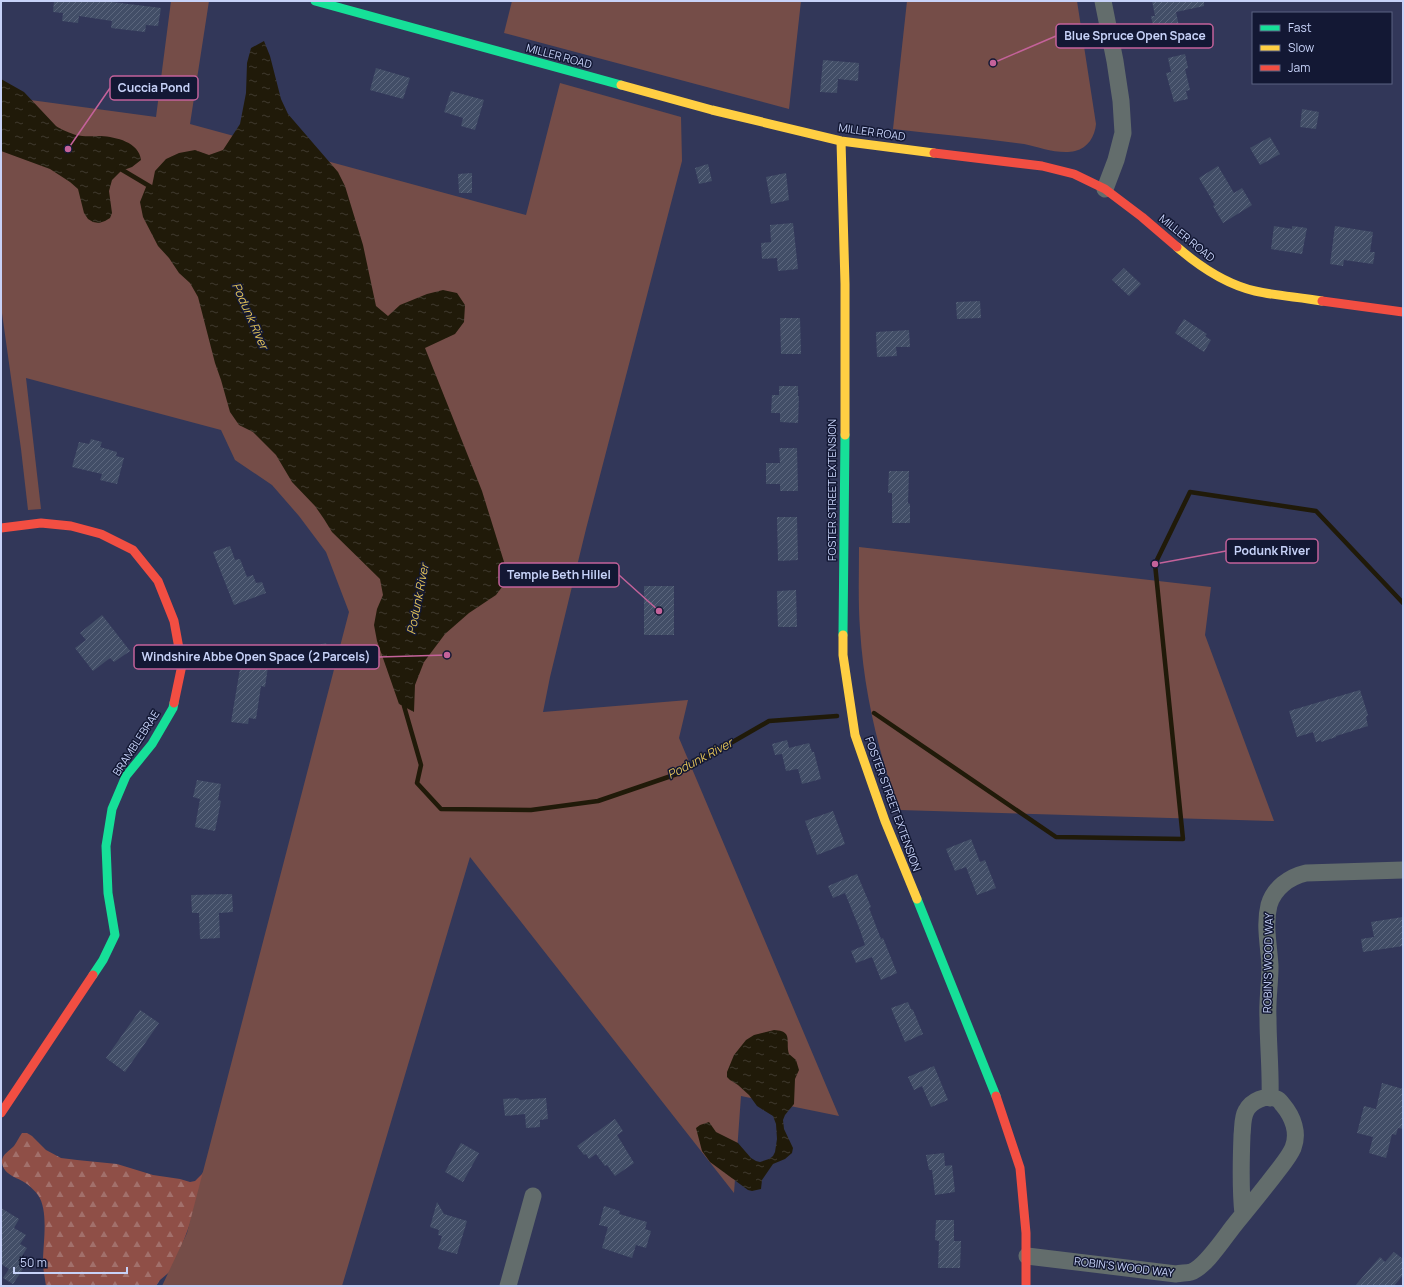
<svg xmlns="http://www.w3.org/2000/svg" width="1404" height="1287" font-family="Manrope,sans-serif">
<style>
.forest{fill:url(#forest-firs)}
.green{fill:#754d48}
.water{fill:url(#water-ripples)}
.lines{fill:none;stroke-linecap:round;stroke-linejoin:round}
.stream{stroke:#201a09;stroke-width:4.5}
.building{fill:url(#building-hatch)}
.street{stroke:#636d6c;stroke-width:17}
.fast{stroke:#16e098;stroke-width:9}
.slow{stroke:#ffcf43;stroke-width:9}
.jam{stroke:#f24e42;stroke-width:9}
.labels{text-anchor:middle;stroke-width:3;stroke-linejoin:round;paint-order:stroke}
.street-label{font-size:11px;fill:#c7d2f8;stroke:#131834}
.water-label{font-size:12px;font-style:italic;fill:#e2c257;stroke:#131834}
.leader{fill:none;stroke:#c4629a;stroke-width:1.5}
.callout-dot{fill:#c4629a;stroke:#131834;stroke-width:1.5}
.callout{fill:#131834;stroke:#c4629a;stroke-width:1.5}
.callout-label{font-size:12px;text-anchor:middle;font-weight:bold;fill:#c7d2f8}
</style>
<defs>
<pattern id="forest-firs" width="22" height="20" patternUnits="userSpaceOnUse"><rect width="22" height="20" fill="#8f4f47"/><path d="M5 1l3.5 6h-7zM16 11l3.5 6h-7z" fill="#a2706b"/></pattern>
<pattern id="water-ripples" width="26" height="14" patternUnits="userSpaceOnUse"><rect width="26" height="14" fill="#201a09"/><path d="M2 4q2-2 4 0t4 0M15 11q2-2 4 0t4 0" fill="none" stroke="#3f3a2e"/></pattern>
<pattern id="building-hatch" width="6" height="6" patternUnits="userSpaceOnUse"><rect width="6" height="6" fill="#424e67"/><path d="M-1 1l2-2M0 6l6-6M5 7l2-2" fill="none" stroke="#5c677e"/></pattern>
</defs>
<rect width="100%" height="100%" fill="#323759"/>
<path class="forest" d="M22 1133H27L32 1136 46 1150 61 1158 77 1160 117 1164 153 1175 180 1179 190 1182 195 1181 202 1174 221 1141 173 1269 160 1280 156 1286H46C45 1278 43 1270 43 1262 43 1243 49 1211 38 1195 35 1191 31 1187 27 1184 20 1178 4 1176 2 1163 1 1155 9 1151 14 1146 17 1142 19 1137 22 1133Z"/>
<path class="green" d="M171 1H209L190 124 526 215 560 83 681 117 682 161 586 529 550 677 543 712 688 700 679 738 839 1116 741 1096 734 1193 470 857 342 1286H162L187 1233 349 612 326 552 299 516 272 485 235 460 221 430 26 378 41 509 28 510 21 449 1 306V96L156 117Z
M512 1H801L789 109 504 33Z
M907 1H1077L1096 124C1095 136 1088 148 1075 151 1060 155 1038 147 1024 144 980 138 936 134 893 129Z
M859 547 1211 587 1205 635 1274 821 899 810C878 750 864 693 860 629 858 602 859 574 859 547Z"/>
<path class="water" d="M264 41 270 56 281 99 288 114 338 172 345 186 363 245 376 306 388 316 400 305 427 294 443 290 457 293 465 305 464 322 455 334 425 348 482 491 505 565V583L496 595 469 613 445 634 424 662 415 685 414 712 399 704 377 641 374 625 377 609 383 595 380 579 332 532 324 519 315 506 292 482 276 455 253 432 239 425 230 412 221 380 215 363 198 297 190 283 179 273 169 258 158 246 143 217 140 202 146 187 152 186 155 171 166 159 179 153 195 150 209 155 223 150 240 124 246 93 247 63 251 48Z
M1 79 24 92 56 126C60 129 72 134 76 135 84 137 93 136 101 136 116 137 139 142 141 160L132 167 121 171 112 180 109 191 112 213 110 218 105 221 99 223 93 222 88 219 84 213 78 189 70 182 50 169 1 151Z
M774 1030C794 1031 785 1042 789 1054L796 1060 799 1070 795 1079 794 1104 785 1115 783 1120 784 1129 793 1148 792 1153 785 1159 773 1164 762 1180 761 1189 752 1191 748 1190 710 1162 702 1151 696 1128 700 1125 709 1122 716 1132 738 1143 751 1158 756 1161 760 1162 769 1159 773 1156 775 1152 777 1139 776 1124 773 1116 757 1106 749 1095 738 1085 730 1080 727 1077V1072L734 1055 746 1040 754 1035Z"/>
<g class="lines">
<path class="stream" d="M119 168 156 190
M405 702 404 706 421 765 417 783 441 809 531 810 598 801 677 774 769 721 837 716
M874 713 1056 837 1183 839 1155 564 1190 492 1316 511 1403 603"/>
</g>
<path class="building" d="M54 1H104L161 8 158 26 146 25 145 32 111 28 112 21 79 16 78 23 62 21 63 13 53 12Z
M1152 1H1204V6L1176 12 1179 26 1154 31 1151 16H1155Z
M1185 54 1188 68 1185 69 1190 90 1186 91 1188 99 1174 102 1166 73 1171 72 1168 58Z
M823 60 859 63 858 81 838 79 837 93 820 92Z
M376 68 410 78 403 99 370 90Z
M451 91 484 100 475 130 461 126 463 118 444 112Z
M1302 109 1319 112 1316 129 1300 127Z
M1270 137 1280 154 1260 165 1250 148Z
M708 164 712 181 699 184 695 168Z
M1218 166 1234 193 1242 188 1252 205 1223 223 1213 206 1215 205 1199 178Z
M472 173V193H459L458 174Z
M786 173 789 200 771 204 766 177Z
M793 223 798 269 778 271 777 258 762 259 761 243 771 242 770 225Z
M1274 226 1292 229V226L1307 228 1302 254 1271 249Z
M1335 226 1373 232 1370 252H1375L1373 264 1344 260 1343 266 1330 264Z
M1124 268 1141 284 1129 296 1112 280Z
M980 301 981 318 957 319 956 302Z
M780 318H800L801 354H781Z
M1184 319 1207 334 1205 336 1211 340 1204 352 1175 333Z
M909 330 910 347H896L897 356 877 357 876 332Z
M779 386H798V396H799L798 423 780 422V413H771L772 395H779Z
M91 439 102 442 100 447 117 452 116 456 124 458 117 484 100 480 102 474 72 467 79 442 89 444Z
M779 448H797L798 491H780V484H766V463H780Z
M889 471H909L908 503 910 504V523H892V493H888Z
M777 517H797L798 560 778 561Z
M230 546 235 560 240 559 247 577 253 575 256 583 262 582 266 593 234 605 213 552Z
M644 586H674V635H644Z
M796 590 797 627H778L777 591Z
M102 615 130 651 114 662 110 658 93 671 75 648 86 640 80 633Z
M326 643 330 656 315 660 311 647Z
M241 663 268 667 265 687 261 686 256 719 249 718 248 724 231 722Z
M1360 690 1368 715 1366 717 1368 726 1336 736V737L1321 742V740L1316 742 1313 732 1297 737 1289 711Z
M787 740 789 748 809 743 812 752H814L821 779 802 784 798 769 786 771 782 754 775 755 772 744Z
M197 780 221 784 218 800 221 801 215 831 195 827 200 799 193 797Z
M833 811 845 844 817 855 805 821Z
M971 839 980 862 985 860 996 888 977 895 966 867 955 871 946 849Z
M857 874 871 907 869 908 881 939 883 938 897 973 881 980 872 957 856 963 851 951 865 945 860 930 845 893 833 898 828 886Z
M232 894 233 912 219 913 220 938 200 939 199 913H192L191 895Z
M1403 917V946L1363 952 1361 939 1374 937 1371 922Z
M908 1002 911 1009 913 1010 923 1034 905 1042 891 1008Z
M140 1010 159 1023 125 1072 106 1058Z
M934 1066 948 1100 931 1107 922 1086 914 1090 908 1077Z
M1382 1083 1403 1089V1129L1398 1128 1396 1135 1392 1134 1386 1158 1369 1153 1373 1137 1357 1133 1364 1106 1376 1109Z
M518 1098 520 1100 546 1098 548 1119 540 1120V1127L526 1128 525 1114 505 1116 503 1099Z
M615 1119 623 1131 617 1135 634 1163 615 1176 607 1165 605 1166 596 1154 589 1159 586 1154 584 1155 577 1146Z
M461 1143 479 1153 463 1182 445 1172Z
M944 1153 945 1166 952 1165 955 1192 935 1195 932 1170H929L926 1155Z
M437 1202 444 1214 467 1221 457 1254 438 1249 442 1236 438 1235 439 1230 430 1227Z
M604 1206 620 1211 619 1214 647 1222 645 1229 651 1231 646 1248 636 1245 632 1258 602 1248 608 1227 599 1225Z
M1 1208 19 1219 14 1228 26 1235 20 1244 27 1248 22 1256 29 1260 13 1284 3 1278 9 1269 1 1264Z
M936 1220H954V1241H961L960 1268H938L939 1241 935 1240Z
M1394 1252 1403 1259V1275L1394 1286H1355L1380 1257 1385 1262Z"/>
<g class="lines">
<path class="street" d="M1103 1 1115 61 1121 101 1123 133 1116 160 1105 189
M1270 1098C1271 1071 1268 1045 1268 1018 1267 1001 1270 984 1270 966 1269 946 1264 925 1269 905 1274 888 1289 877 1306 873L1403 870
M1027 1256 1176 1274C1181 1273 1187 1273 1191 1272 1206 1267 1226 1235 1236 1223 1250 1206 1263 1190 1276 1173 1282 1165 1289 1157 1293 1148 1299 1133 1293 1117 1283 1105 1281 1103 1280 1100 1277 1099 1266 1094 1251 1101 1246 1111 1242 1118 1243 1128 1242 1135 1241 1162 1240 1188 1243 1214
M508 1286 533 1196"/>
<path class="fast" d="M315 1 621 85
M843 635 845 435
M917 899 996 1096
M93 975 103 960 115 935 108 893 106 846 112 809 126 776 152 744 173 708 174 703"/>
<path class="slow" d="M621 85 712 110 841 141 934 153
M841 141 845 284V435
M1177 247C1200 267 1225 284 1255 291 1277 296 1300 297 1322 301
M843 635V655L855 735 885 821 917 899"/>
<path class="jam" d="M934 153 1042 166 1074 174 1105 189 1142 217 1177 247
M1322 301 1403 312
M1 528 41 523 71 526 101 534 133 550 158 581 174 621 182 665 174 703
M996 1096 1020 1168 1026 1233V1286
M1 1113 93 975"/>
</g>
<g class="labels">
<g class="street-label">
<text transform="translate(559 56) rotate(15)" y="4">MILLER ROAD</text>
<text transform="translate(872 132) rotate(8)" y="4">MILLER ROAD</text>
<text transform="translate(1187 238) rotate(39)" y="4">MILLER ROAD</text>
<text transform="translate(832 490) rotate(-90)" y="4">FOSTER STREET EXTENSION</text>
<text transform="translate(136 743) rotate(-57)" y="4">BRAMBLEBRAE</text>
<text transform="translate(893 804) rotate(70)" y="4">FOSTER STREET EXTENSION</text>
<text transform="translate(1268 963) rotate(-89)" y="4">ROBIN'S WOOD WAY</text>
<text transform="translate(1124 1267) rotate(7)" y="4">ROBIN'S WOOD WAY</text>
</g>
<g class="water-label">
<text transform="translate(250 316) rotate(66)" y="4">Podunk River</text>
<text transform="translate(418 599) rotate(-79)" y="4">Podunk River</text>
<text transform="translate(700 759) rotate(-28)" y="4">Podunk River</text>
</g>
</g>
<path class="leader" d="M993 63L1056 36M68 149L110 88M1155 564L1226 551M659 611L619 575M447 655L379 657"/>
<g class="callout-dot">
<circle cx="993" cy="63" r="4"/>
<circle cx="68" cy="149" r="4"/>
<circle cx="1155" cy="564" r="4"/>
<circle cx="659" cy="611" r="4"/>
<circle cx="447" cy="655" r="4"/>
</g>
<g class="callout">
<rect x="1056" y="24" width="157" height="24" rx="4"/>
<rect x="110" y="76" width="88" height="24" rx="4"/>
<rect x="1226" y="539" width="92" height="24" rx="4"/>
<rect x="499" y="563" width="120" height="24" rx="4"/>
<rect x="134" y="645" width="245" height="24" rx="4"/>
</g>
<g class="callout-label">
<text x="1135" y="40">Blue Spruce Open Space</text>
<text x="154" y="92">Cuccia Pond</text>
<text x="1272" y="555">Podunk River</text>
<text x="559" y="579">Temple Beth Hillel</text>
<text x="256" y="661">Windshire Abbe Open Space (2 Parcels)</text>
</g>
<rect width="1404" height="1287" fill="none" stroke="#c7d2f8" stroke-width="4"/>
<rect x="1252" y="12" width="140" height="72" fill="#131834" stroke="#5b6282"/>
<rect x="1260" y="25" width="20" height="6" fill="#16e098" stroke="#5b6282"/>
<text x="1288" y="32" font-size="12" fill="#c7d2f8">Fast</text>
<rect x="1260" y="45" width="20" height="6" fill="#ffcf43" stroke="#5b6282"/>
<text x="1288" y="52" font-size="12" fill="#c7d2f8">Slow</text>
<rect x="1260" y="65" width="20" height="6" fill="#f24e42" stroke="#5b6282"/>
<text x="1288" y="72" font-size="12" fill="#c7d2f8">Jam</text>
<path d="M14 1267v6h113v-6" fill="none" stroke="#c7d2f8" stroke-width="2"/>
<text x="20" y="1267" font-size="12" fill="#c7d2f8" stroke="#131834" stroke-width="3" paint-order="stroke">50 m</text>
</svg>
